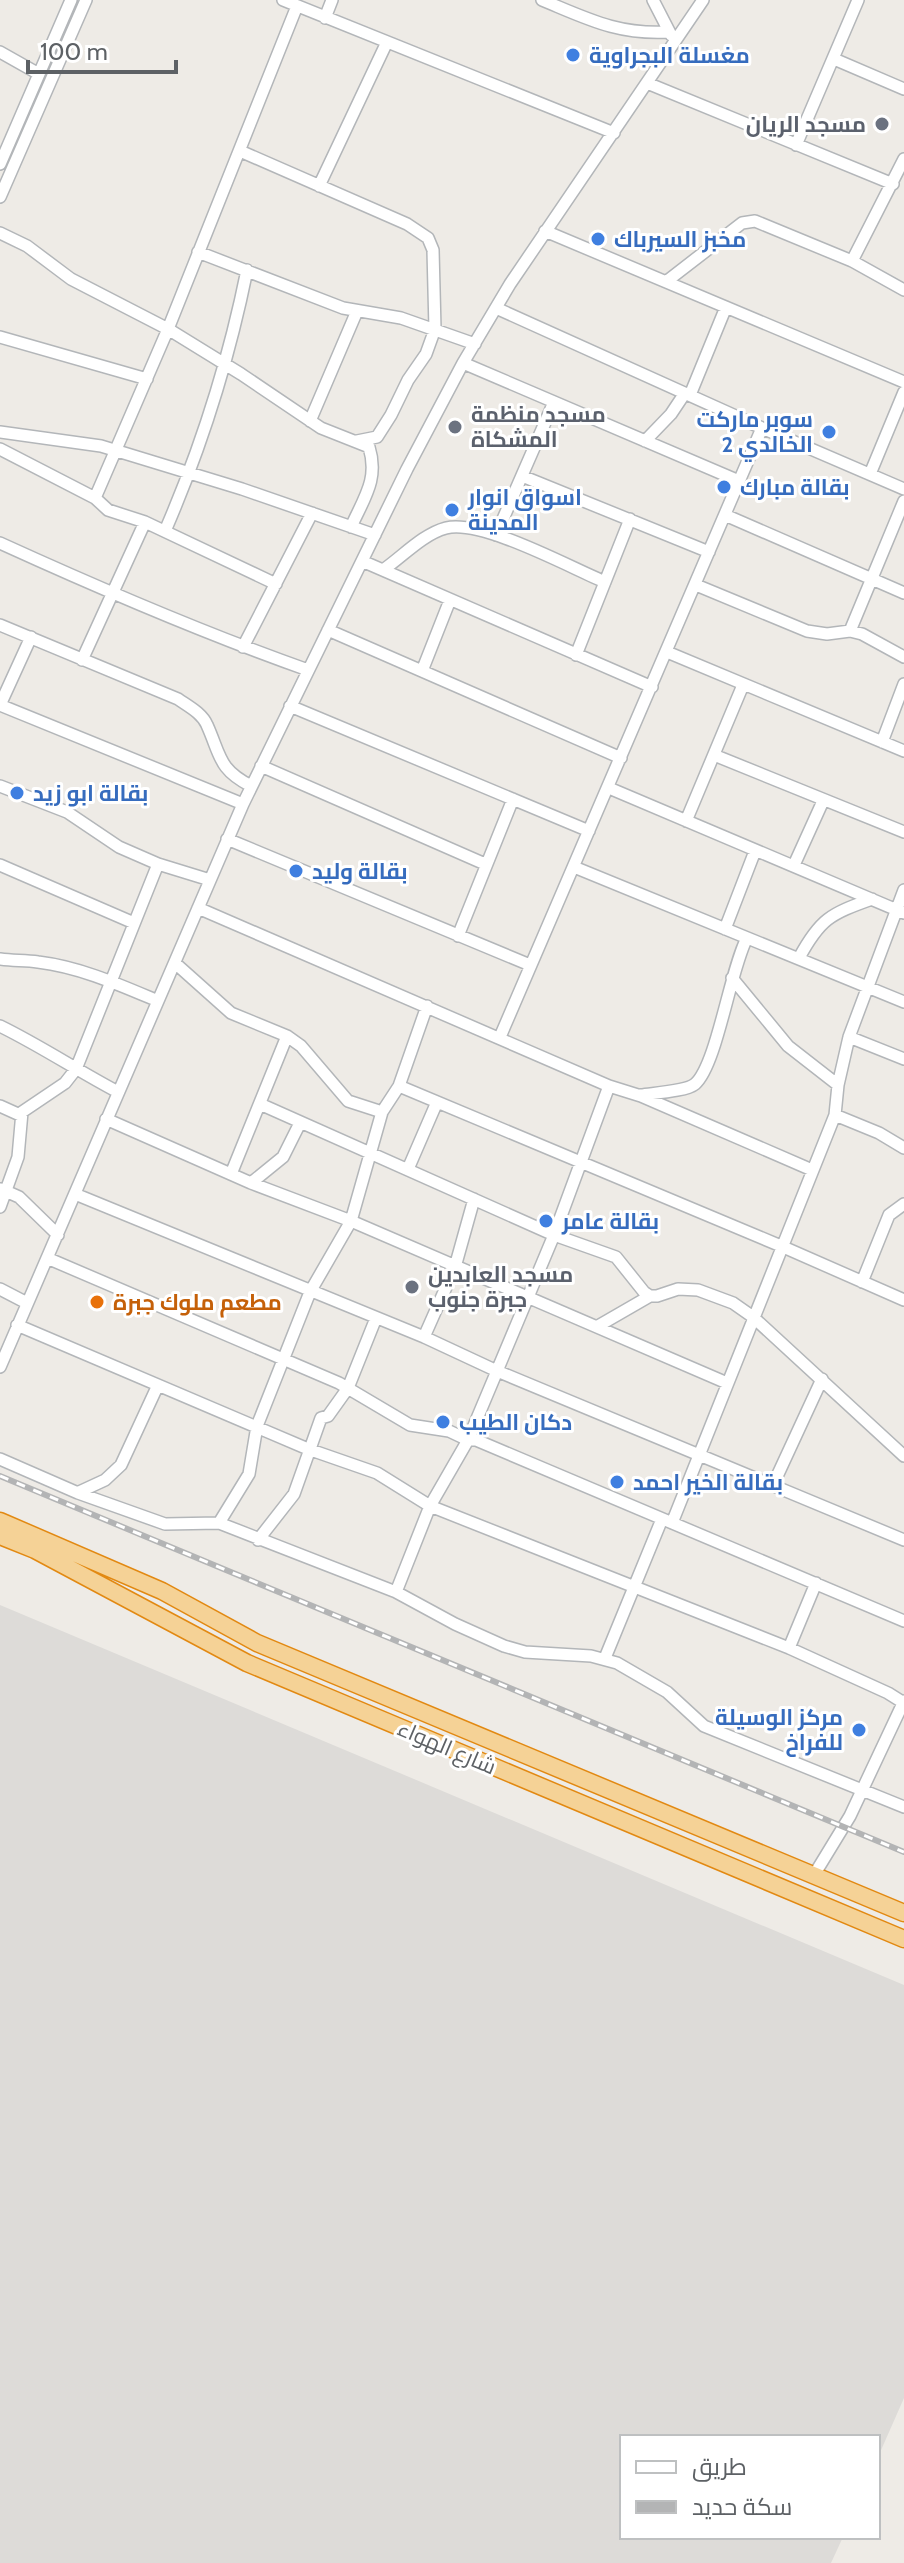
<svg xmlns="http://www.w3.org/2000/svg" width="904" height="2563" font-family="Cabin,Cairo,sans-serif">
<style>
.industrial{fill:#dddbd8}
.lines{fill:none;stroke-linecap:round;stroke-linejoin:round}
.minor-casing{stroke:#b3b6b9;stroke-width:14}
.highway-casing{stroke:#e28912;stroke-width:19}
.minor{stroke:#fff;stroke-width:11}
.highway{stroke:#f5d296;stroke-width:16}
.rail-casing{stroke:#b3b4b5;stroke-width:6}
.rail{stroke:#fff;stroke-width:3;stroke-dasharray:9;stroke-linecap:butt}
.shop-dot{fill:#3f7fe0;stroke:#fff;stroke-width:3}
.worship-dot{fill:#6b7280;stroke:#fff;stroke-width:3}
.food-dot{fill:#e8710a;stroke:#fff;stroke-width:3}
.labels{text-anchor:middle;stroke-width:6;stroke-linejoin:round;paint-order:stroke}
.shop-label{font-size:22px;font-weight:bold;fill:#366cbe;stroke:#fff;text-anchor:start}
.worship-label{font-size:22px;font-weight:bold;fill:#5b616d;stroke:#fff;text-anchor:start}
.food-label{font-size:22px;font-weight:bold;fill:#c56008;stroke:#fff;text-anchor:start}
.street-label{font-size:22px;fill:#5d6165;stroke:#fff}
</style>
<rect width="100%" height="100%" fill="#eeebe6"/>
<path class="industrial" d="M0 1605 904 1985V2398L878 2457V2437H622V2537H843L831 2563H0Z"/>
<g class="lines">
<g class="minor-casing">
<path id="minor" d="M283 0 614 133
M542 0C588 19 618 35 669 32
M653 0 671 35
M325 18 332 0
M0 52 39 74
M834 59 904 89
M647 83 893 184
M796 145 858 0
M240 151 407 224 428 238 433 250 435 329 426 354 408 380 391 415 377 437 357 441
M0 164 71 0
M319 186 387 42
M0 197 86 0
M545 231 904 382
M0 233 27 246 71 279 168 329 241 374 321 428 369 447C379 479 364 498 351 527
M198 252 343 308 401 318 475 344
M852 261 904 159
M667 281 742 223 755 221 852 261 904 290
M496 308 762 428 904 489
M0 337 147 379
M463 363 739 481
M690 395 726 307
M310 421 357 311
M0 432 101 446 242 489 375 535
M645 441 671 414 685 393
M0 449 95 498 108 510 145 522 276 584
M870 474 904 392
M522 476 709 552
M95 498 168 329 297 6
M725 515 904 593
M165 531C201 448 229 359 247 270
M496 535 554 402
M0 543C101 589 203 633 308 670
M362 561 652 687
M383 570C402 557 423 534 446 528 482 519 569 567 605 582
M696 585 807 631 827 634 850 631 862 634 904 657
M0 625 178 699C188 706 202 713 207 725 221 756 218 769 251 786
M328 630 621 758
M850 631 904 501
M243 647 312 513
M667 652 904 751
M576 655 630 519
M82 660 145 522
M422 671 450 600
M0 705 243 804
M0 705 31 637
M290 706 589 831
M882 742 904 684
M714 755 904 832
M261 766 485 864
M0 786 67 812 119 847 158 864 210 880
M609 788 904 913
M686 821 743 685
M227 839 530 965
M0 865 134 923
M794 865 823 801
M574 867 904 1002
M198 908 609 1086 641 1096 812 1170
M725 929 755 851
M458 936 513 799
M799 958C820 919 830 914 872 899
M0 959C13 961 25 960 38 962 80 967 120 985 158 1001
M175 963 231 1013 287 1036 301 1046 348 1101 382 1112
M732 978 788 1046 838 1085
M0 1026C41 1046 78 1071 118 1092
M500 1037 762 428
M849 1037 904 1059
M399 1086 781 1246 904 1300
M641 1095C654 1093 687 1091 695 1084 717 1065 730 970 747 938
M260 1104 554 1235 616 1257 644 1292 650 1296H657L678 1289 698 1290 733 1303 753 1317 904 1456
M0 1106 20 1115
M835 1115 879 1133 904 1148
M106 1119 251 1183 351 1221 727 1383
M408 1169 437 1102
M231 1174 287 1036
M251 1183 283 1157 300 1123
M1 1189 19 1197 58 1235
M75 1194 424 1337 497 1371 904 1540
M0 1207 18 1157 22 1112 65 1083 76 1069 158 864
M47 1258 339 1383 410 1425 449 1431 468 1440H476L904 1621
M862 1282 889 1215 904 1204
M0 1289 27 1303
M17 1325 308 1449 377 1473 430 1506 789 1648 888 1693 904 1703
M598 1326 650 1296
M424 1337 455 1267 474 1199
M0 1367 243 804 407 469 463 363 510 284 703 0
M0 1459 78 1493 165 1524 219 1523 396 1592 455 1624 504 1646 525 1652 591 1656 617 1663 667 1692 704 1726 904 1807
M773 1485 822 1379
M79 1492 105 1480 121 1465 158 1385
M219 1523 249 1474 257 1426 310 1292 351 1221 382 1112 399 1086 427 1006
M672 1523 835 1115 838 1085 849 1037 904 890
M258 1540 294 1494 321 1418 328 1416 348 1388 376 1318
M396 1592 430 1506 468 1440 497 1371 554 1235 609 1086
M789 1648 816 1583
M605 1658 662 1519
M814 1875 850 1816 904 1701"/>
</g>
<g class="highway-casing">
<path id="highway" d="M0 1521 162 1591 257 1643 904 1913
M0 1536 35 1550 247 1663 904 1939"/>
</g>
<use href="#minor" class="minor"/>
<use href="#highway" class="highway"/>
<g class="rail-casing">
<path id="rail" d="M0 1476 904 1852"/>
</g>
<use href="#rail" class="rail"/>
</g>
<g class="shop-dot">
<circle cx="573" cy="55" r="8"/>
<circle cx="598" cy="239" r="8"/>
<circle cx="829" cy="432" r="8"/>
<circle cx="724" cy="487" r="8"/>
<circle cx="452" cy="510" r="8"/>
<circle cx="17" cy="793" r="8"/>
<circle cx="296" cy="871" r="8"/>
<circle cx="546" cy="1221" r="8"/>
<circle cx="443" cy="1422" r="8"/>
<circle cx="617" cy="1482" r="8"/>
<circle cx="859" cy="1730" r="8"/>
</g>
<g class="worship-dot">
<circle cx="882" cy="124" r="8"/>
<circle cx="455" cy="427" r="8"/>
<circle cx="412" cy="1287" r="8"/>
</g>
<circle class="food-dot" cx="97" cy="1302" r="8"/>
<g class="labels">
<g class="shop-label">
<text x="589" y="63">مغسلة البجراوية</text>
<text x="614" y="247">مخبز السيرباك</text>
<text x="813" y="427" text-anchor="end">سوبر ماركت<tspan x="813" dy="25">الخالدي 2</tspan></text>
<text x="740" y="495">بقالة مبارك</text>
<text x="468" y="505">اسواق انوار<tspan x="468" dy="25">المدينة</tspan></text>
<text x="33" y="801">بقالة ابو زيد</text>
<text x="312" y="879">بقالة وليد</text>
<text x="562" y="1229">بقالة عامر</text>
<text x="459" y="1430">دكان الطيب</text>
<text x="633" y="1490">بقالة الخير احمد</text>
<text x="843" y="1725" text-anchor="end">مركز الوسيلة<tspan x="843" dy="25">للفراخ</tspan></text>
</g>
<g class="worship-label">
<text x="866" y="132" text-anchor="end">مسجد الريان</text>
<text x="471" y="422">مسجد منظمة<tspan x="471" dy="25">المشكاة</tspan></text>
<text x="428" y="1282">مسجد العابدين<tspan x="428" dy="25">جبرة جنوب</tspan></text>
</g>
<g class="food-label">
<text x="113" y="1310">مطعم ملوك جبرة</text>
</g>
<g class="street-label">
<text transform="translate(447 1747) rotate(23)" y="8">شارع الهواء</text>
</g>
</g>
<rect x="620" y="2435" width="260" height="104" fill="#ffffff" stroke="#bec0c1" stroke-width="2"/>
<rect x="636" y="2461" width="40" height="12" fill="#ffffff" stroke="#bec0c1" stroke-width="2"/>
<text x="692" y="2475" font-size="24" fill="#5d6165">طريق</text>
<rect x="636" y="2501" width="40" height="12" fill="#b3b4b5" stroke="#bec0c1" stroke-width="2"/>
<text x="692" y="2515" font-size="24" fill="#5d6165">سكة حديد</text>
<path d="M28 60v12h148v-12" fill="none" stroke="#5d6165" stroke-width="4"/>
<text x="40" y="60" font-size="24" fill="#5d6165" stroke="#ffffff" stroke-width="6" paint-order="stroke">100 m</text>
</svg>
